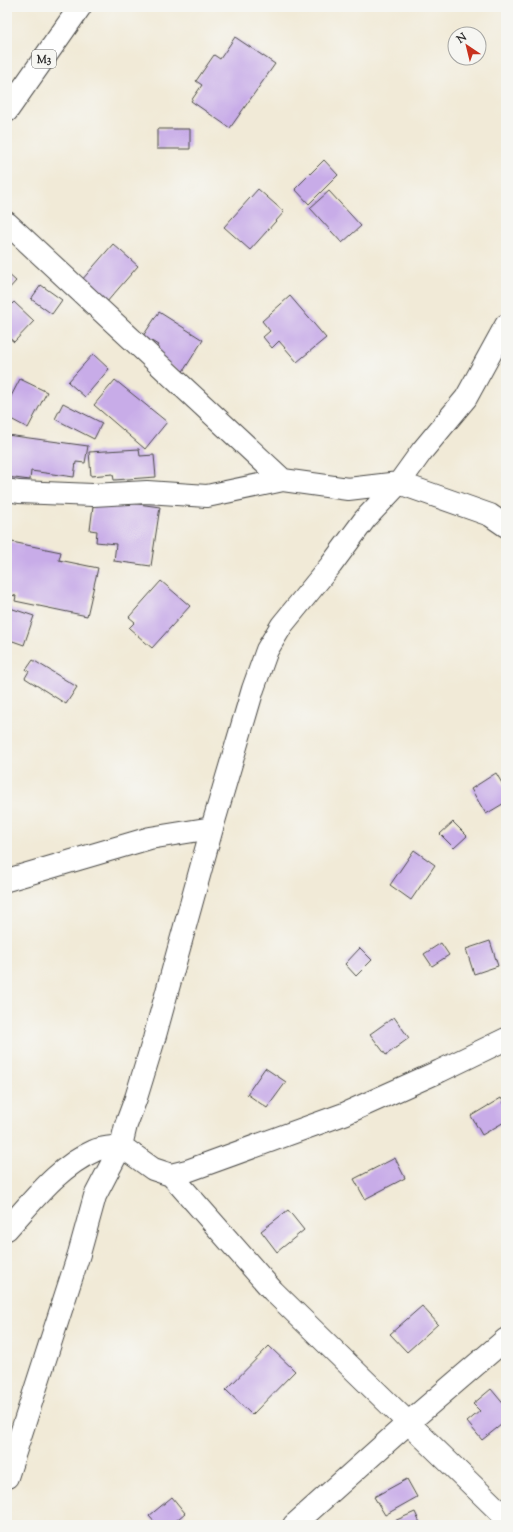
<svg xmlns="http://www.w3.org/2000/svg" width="513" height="1532" font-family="'Sorts Mill Goudy',serif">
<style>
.building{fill:#c8ace8}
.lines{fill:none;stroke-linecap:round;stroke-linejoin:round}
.street-casing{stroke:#494845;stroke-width:24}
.primary-casing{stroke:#494845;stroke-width:24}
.street{stroke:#fff;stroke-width:22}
.primary{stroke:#fff;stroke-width:22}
.labels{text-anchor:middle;stroke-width:3;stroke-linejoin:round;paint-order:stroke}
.shield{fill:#f6f6f2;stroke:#686867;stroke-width:1}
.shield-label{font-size:11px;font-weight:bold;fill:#2b2b2b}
</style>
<rect width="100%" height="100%" fill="#f6f6f2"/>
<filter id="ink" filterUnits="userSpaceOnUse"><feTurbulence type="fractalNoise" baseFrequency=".025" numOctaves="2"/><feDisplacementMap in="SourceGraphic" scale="8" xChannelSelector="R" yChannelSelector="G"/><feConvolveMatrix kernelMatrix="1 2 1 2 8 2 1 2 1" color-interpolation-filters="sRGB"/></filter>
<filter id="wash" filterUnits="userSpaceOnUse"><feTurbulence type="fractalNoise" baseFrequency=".012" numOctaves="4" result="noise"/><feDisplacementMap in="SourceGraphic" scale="16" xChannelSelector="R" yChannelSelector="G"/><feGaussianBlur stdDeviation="0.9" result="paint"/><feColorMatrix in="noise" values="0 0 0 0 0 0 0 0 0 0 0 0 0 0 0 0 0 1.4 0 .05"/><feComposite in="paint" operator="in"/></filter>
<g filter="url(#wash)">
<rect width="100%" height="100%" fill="#f1ead7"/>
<g id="blocks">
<path class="building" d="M235 37 275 64 230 128 191 101 202 85 196 81 214 55 220 59Z
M157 129H190V149H157Z
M324 160 338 175 309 204 295 189Z
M258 189 284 212 250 250 224 227Z
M329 191 361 226 342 243 310 208Z
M113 244 138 266 106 303 81 281Z
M7 273 16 281 7 291Z
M41 285 62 300 52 314 31 299Z
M290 296 326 338 297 362 279 341 272 348 263 337 270 331 262 321Z
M14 302 34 321 14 342 7 336V309Z
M159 312 203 340 182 373 152 354 158 345 143 336Z
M93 354 109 369 85 397 68 382Z
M20 379 47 392 28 428 7 417V404Z
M115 380 167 422 145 449 94 405Z
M63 403 102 423 94 439 55 419Z
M7 435 88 446 85 463 76 462 74 477 31 471 30 480 7 477Z
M139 449 140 456 154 455 156 477 114 480 113 474 91 476 89 452Z
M94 498 160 507 151 566 114 561 116 544 96 542 97 531 90 530Z
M7 541 61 552 59 560 98 568 87 616 15 601 16 596 7 594Z
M161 581 190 606 152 648 129 628 135 622 129 617Z
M7 604 11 606 10 608 34 616 24 645 7 639Z
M33 660 77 687 66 704 25 678 29 671 26 670Z
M496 773 506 790V802L486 814 471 789Z
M453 822 467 836 454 848 440 834Z
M414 850 435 865 411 900 390 885Z
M490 941 498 966 474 974 466 949Z
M441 943 449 955 432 966 424 954Z
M360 948 372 960 356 976 345 964Z
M394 1017 409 1038 386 1055 370 1034Z
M265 1068 286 1082 267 1108 247 1094Z
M501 1098 506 1107V1121L482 1135 471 1116Z
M395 1158 405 1178 365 1199 354 1179Z
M288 1210 304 1230 277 1252 261 1231Z
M422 1306 438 1324 407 1352 390 1334Z
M269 1346 295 1371 252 1415 226 1390Z
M491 1389 506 1407V1421L482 1440 467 1422 480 1411 473 1404Z
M407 1479 417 1497 385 1515 374 1497Z
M172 1497 185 1513 171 1525H157L149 1516Z
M415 1512 421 1525H394L392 1522Z"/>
</g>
</g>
<g filter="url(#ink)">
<use href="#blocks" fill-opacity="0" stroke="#494845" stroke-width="1"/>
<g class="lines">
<g class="street-casing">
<path id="street" d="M7 223 283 480
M7 490 19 492 93 495 147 492 207 496 283 480 348 489 399 483 490 515 506 526
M7 880 150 838 212 828
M171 1175 273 1291 506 1518
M7 1229C33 1201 58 1167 94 1151 101 1147 113 1147 121 1146L153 1169 171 1175 187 1171 344 1114 440 1071 506 1039
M7 1477 79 1254 95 1196 121 1146 126 1125 136 1098 154 1039 212 828 253 689 267 650 282 625 331 565 365 519 399 483 422 451 466 398 506 325
M294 1525 408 1423 506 1339"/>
</g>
<g class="primary-casing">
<path id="primary" d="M7 111 80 7"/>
</g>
<use href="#street" class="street"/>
<use href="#primary" class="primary"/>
</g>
</g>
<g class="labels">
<rect class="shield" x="32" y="50" width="24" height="18" rx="3"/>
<g class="shield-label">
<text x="44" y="63">M3</text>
</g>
</g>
<rect width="513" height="1532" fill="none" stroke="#f6f6f2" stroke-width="24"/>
<g transform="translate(467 46) rotate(325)"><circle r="19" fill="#f6f6f2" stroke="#a5a5a2"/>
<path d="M0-3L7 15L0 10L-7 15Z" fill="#c8321e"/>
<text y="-6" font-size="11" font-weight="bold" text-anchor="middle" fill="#2b2b2b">N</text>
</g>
</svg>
